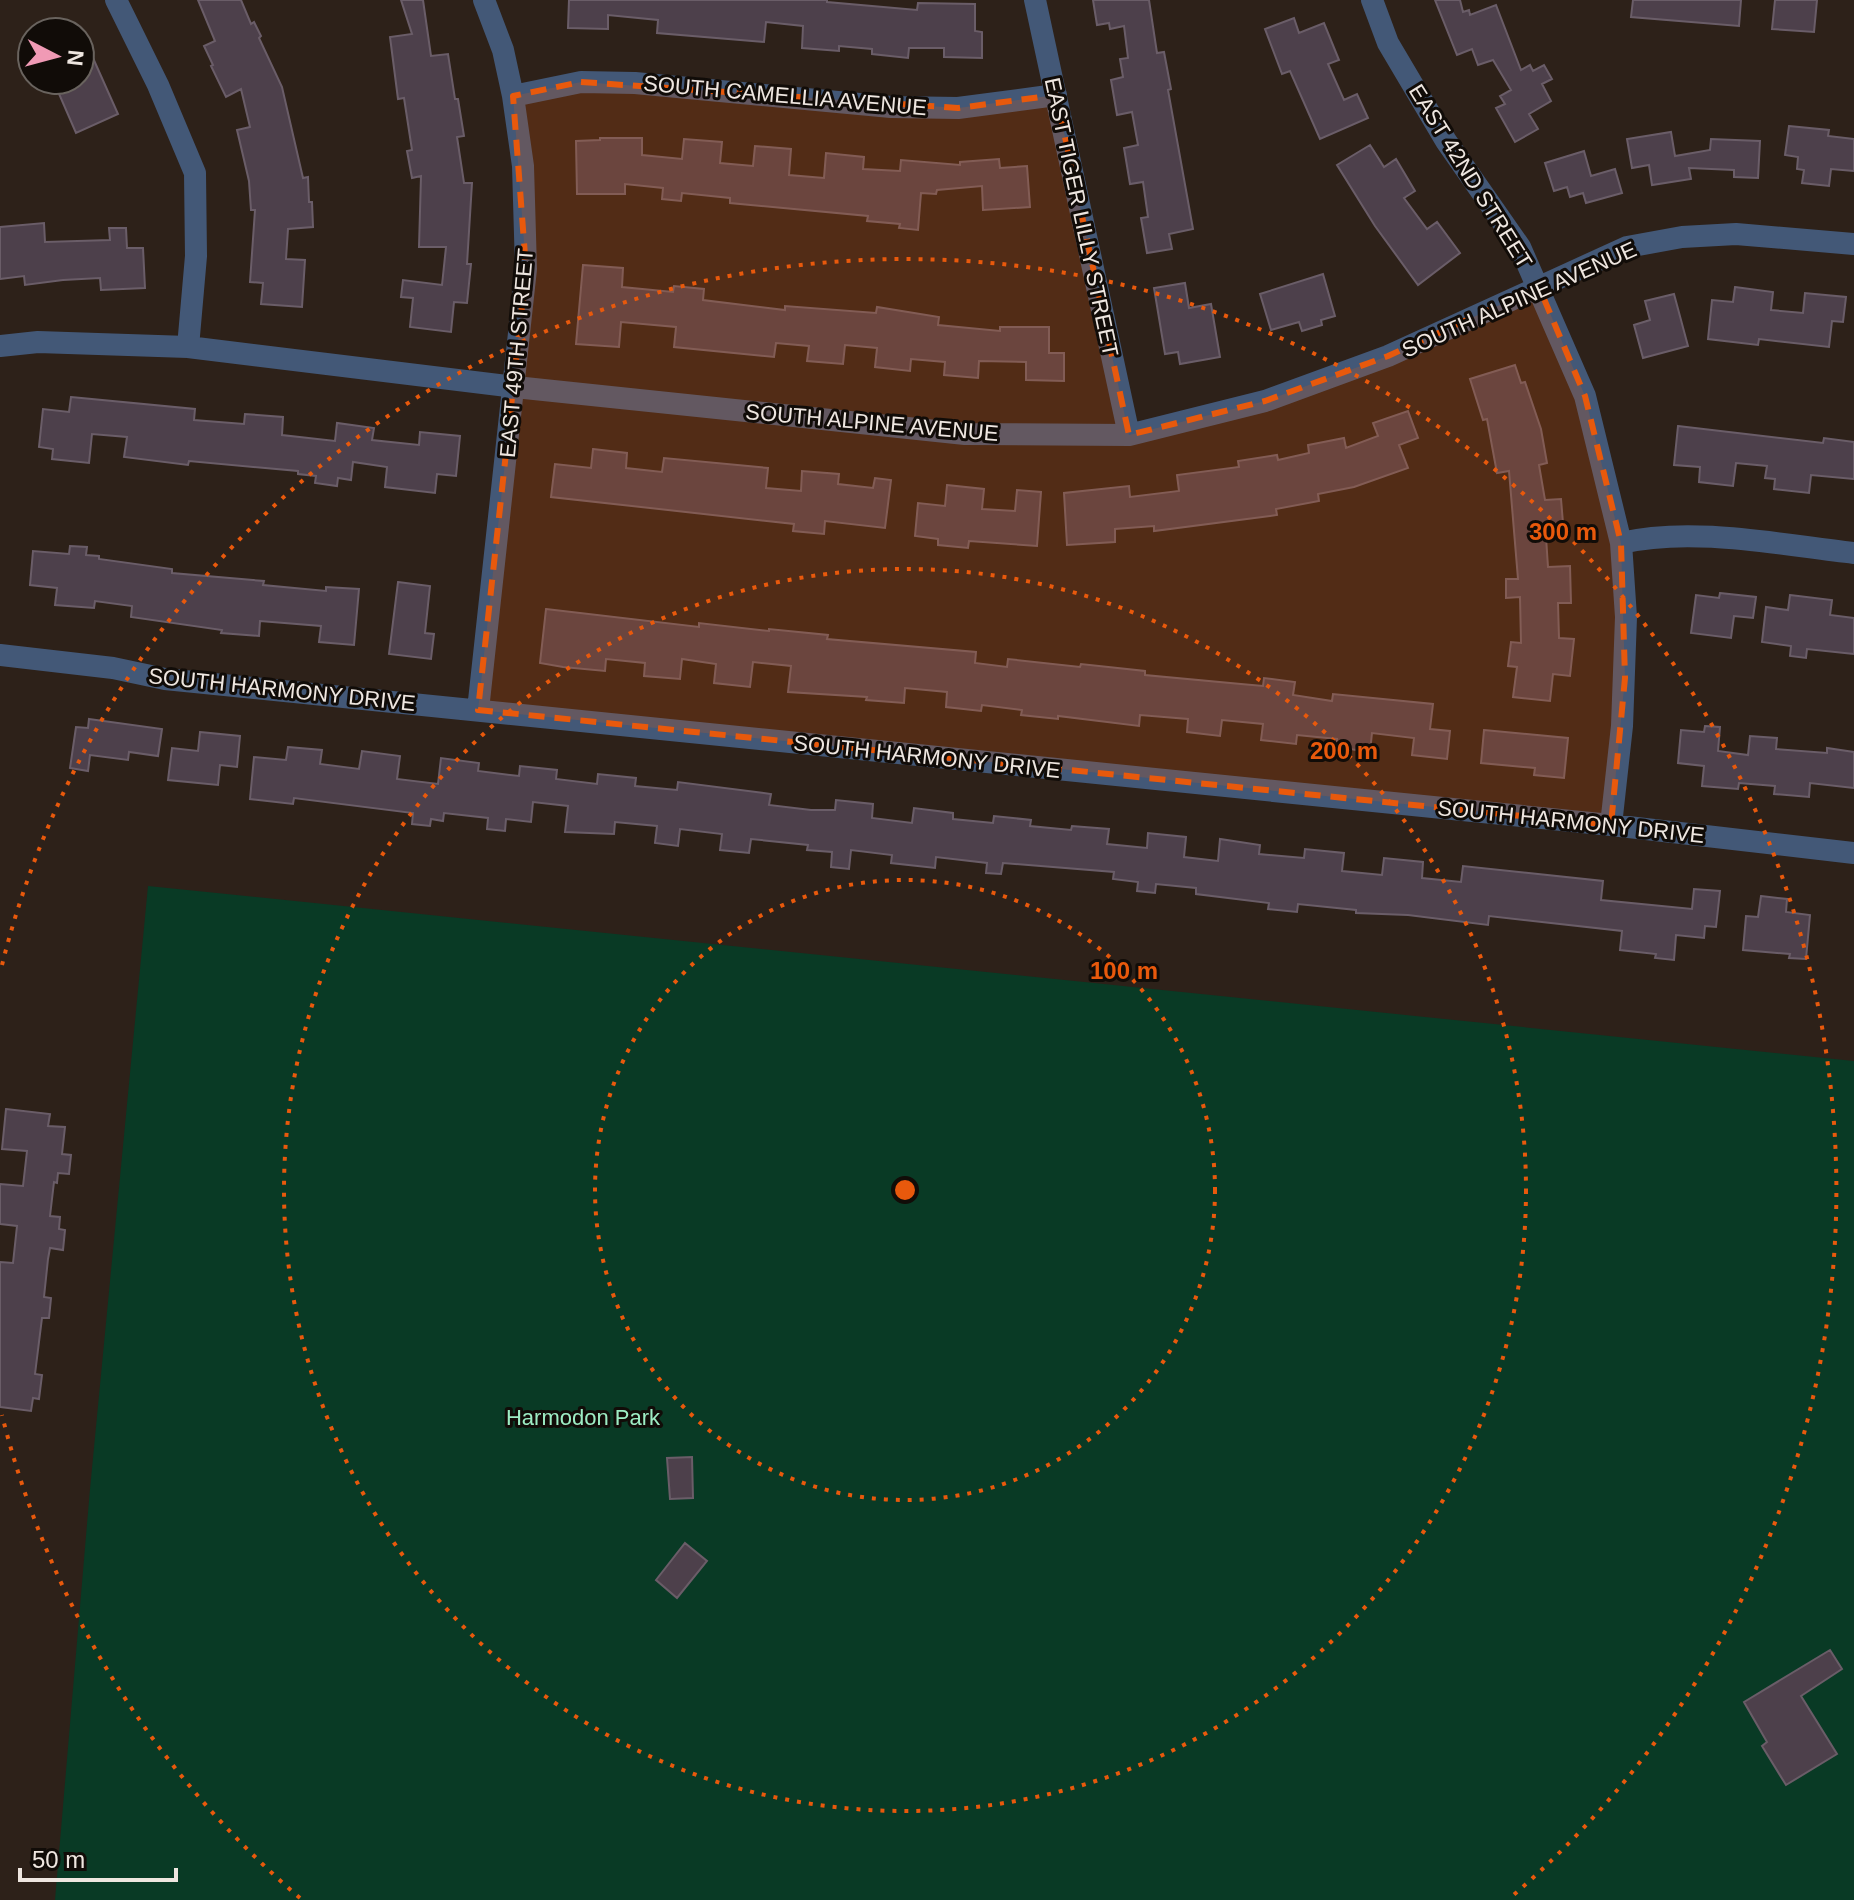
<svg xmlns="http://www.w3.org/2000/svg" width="1854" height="1900" font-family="Helvetica,sans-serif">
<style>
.green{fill:#093a25}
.building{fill:#4d404b;stroke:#6a5d68;stroke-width:2}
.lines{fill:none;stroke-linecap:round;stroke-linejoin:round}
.minor{stroke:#435877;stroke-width:22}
.marked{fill:#e8590c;fill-opacity:0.2;stroke:#e8590c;stroke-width:6;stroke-dasharray:16 10;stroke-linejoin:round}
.ring{fill:none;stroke:#e8590c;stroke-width:4;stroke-dasharray:4 8}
.labels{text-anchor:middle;stroke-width:6;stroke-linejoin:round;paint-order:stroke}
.street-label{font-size:22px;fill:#eee6e0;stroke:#110c08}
.park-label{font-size:22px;fill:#9dedc4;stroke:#110c08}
.centre{fill:#e8590c;stroke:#110c08;stroke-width:4}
.ring-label{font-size:24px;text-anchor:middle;font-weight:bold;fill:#e8590c;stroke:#110c08;stroke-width:6;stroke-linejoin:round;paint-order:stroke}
</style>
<rect width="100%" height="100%" fill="#2d2119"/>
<path class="green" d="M148 886 1854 1061V1900H55L90 1489Z"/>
<path class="building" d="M198 0H241L251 24 254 22 261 36 259 38 282 87 303 178 308 177 309 202H312L313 227 288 229 286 259 305 260 302 307 261 304 263 283 250 282 255 210H251L249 181 237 130 250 127 241 89 226 97 211 66 213 65 204 46 215 41Z
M401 0H423L431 56 448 54 455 99H458L464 136 457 137 464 183H472L467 264H471L467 303 454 302 451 332 410 327 413 298 401 297 403 280 442 285 446 247H419L421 176 412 178 407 151 412 150 404 98 398 99 390 37 412 34Z
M569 0H827V2L917 10 918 3 975 4V31L982 32V58L944 57V48H909L908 58 872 54V49L839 46V51L802 48 803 26 766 22 764 42 657 33 658 20 608 15V29L568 28Z
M1093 0H1149L1157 53 1164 52 1171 89 1168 90 1193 229 1169 234 1172 249 1147 253 1141 218 1148 217 1143 182 1130 184 1124 148 1138 145 1132 112 1117 115 1111 80 1123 77 1120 59 1128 58 1124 26 1110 29 1109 23 1097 25Z
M1435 0H1460L1463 12 1469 10 1470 15 1496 5 1521 70 1530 65 1533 71 1544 65 1552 79 1542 84 1551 101 1529 114 1538 129 1515 142 1496 108 1505 104 1500 96 1511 90 1493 60 1478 65 1472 49 1457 55Z
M1633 0H1741L1739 26 1631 17Z
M1775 0H1817L1814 32 1772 29Z
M1294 18 1299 33 1324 23 1339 60 1328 64 1344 100 1357 94 1368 118 1320 139 1290 71 1282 74 1265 29Z
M93 58 118 114 76 133 53 80H80V64Z
M1789 126 1829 130 1828 136 1854 139V171L1831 169 1829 186 1802 183 1804 170 1797 169 1798 157 1785 155Z
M1671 132 1675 156 1710 150 1711 139 1760 141 1758 178 1734 177V170L1689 168 1691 179 1652 185 1649 165 1632 168 1627 139Z
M600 138H642V155L682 159 684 139 722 142 720 163 753 166 755 146 791 149 789 175 824 178 826 153 864 157 863 169 900 171 901 160 960 165V162L999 159 1000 168 1027 166 1030 207 983 210 982 186 937 190 936 194 921 193 918 230 899 228 900 224 867 221 868 216 730 203V198L682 193 681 201 662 199 663 188 625 184V194H577L576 141 600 140Z
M1370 145 1384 167 1396 159 1415 191 1404 198 1427 229 1437 222 1460 253 1418 285 1375 226 1337 165Z
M1584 151 1591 176 1615 169 1622 193 1586 203 1583 193 1570 197 1567 187 1554 191 1545 163Z
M44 223 45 242 110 240 109 228H126L127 248H143L145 288 101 290 100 278 63 280 25 285 24 276 0 279V227Z
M583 265 623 268 622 287 673 292 674 286 704 289 703 300 785 310V306L876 313 877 307 939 317 938 325 1000 331V327H1049V353H1064V381L1026 380V362L979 361 978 378 944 375 945 362 911 359 910 371 875 367 877 348 845 345 843 364 807 361 809 346 776 343 774 357 674 347 676 327 621 322 619 347 576 344Z
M1323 274 1335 316 1321 320 1322 325 1302 331 1299 322 1271 330 1260 294Z
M1185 283 1189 308 1211 304 1220 357 1180 364 1178 352 1165 354 1154 288Z
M1735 287 1773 292 1771 310 1803 313 1805 293 1846 297 1843 322 1832 321 1829 347 1759 339 1758 345 1708 339 1712 300 1733 302Z
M1674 294 1688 346 1643 358 1634 325 1650 320 1645 301Z
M1515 365 1521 383 1525 382 1541 429 1547 463 1539 465 1545 500 1561 499 1564 535 1546 537 1548 567 1570 566 1571 603H1558L1559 638 1574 639 1570 676 1553 674 1550 701 1513 697 1517 667 1508 666 1511 642 1521 643 1520 597 1506 598V579H1518L1509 471 1497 473 1487 419 1483 420 1470 379Z
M71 397 195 409 194 420 244 424 245 414 283 417 282 435 335 441 337 423 374 428 372 440 419 445 420 432 460 436 456 476 437 474 435 493 385 487 387 467 353 462 351 480 338 478 337 486 315 483 316 476 298 474V471L189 461 188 465 124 457 127 437 92 434 89 463 52 459 53 449 39 447 43 409 69 412Z
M1408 411 1418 438 1399 445 1408 468 1354 487 1318 494 1319 501 1276 509 1277 515 1154 531V526L1115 529V542L1067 545 1064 493 1129 486 1130 497 1179 491 1177 475 1239 467 1238 461 1277 455 1278 460 1309 453 1308 445 1344 438 1346 448 1378 436 1373 423Z
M1678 426 1823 443 1824 438 1854 442V479L1811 475 1809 493 1774 489 1775 479 1765 478 1767 466 1736 463 1733 486 1699 482 1700 467 1674 465Z
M593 449 627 453 626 468 662 472 664 458 768 468 766 488 801 491 802 471 839 474 838 484 873 488 875 478 891 480 885 528 825 521 824 534 793 531 794 524 551 497 555 464 591 468Z
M947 485 984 489 982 509 1015 511 1017 490 1041 492 1037 546 969 541 968 548 938 545V539L915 536 918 503 945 506Z
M70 546 87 547 86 555 99 556V559L172 569V573L264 581 263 585 326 591V587L359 589 354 645 319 642 321 626 260 621 259 636 221 633 222 630 131 617 132 606 95 601 94 608 55 605 57 588 30 585 33 551 69 554Z
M398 582 430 586 425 633 434 634 431 659 389 654Z
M1720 593 1756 597 1753 618 1734 616 1731 638 1691 633 1696 595 1719 598Z
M1790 595 1832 600 1830 615 1854 618V654L1807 649 1806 658 1790 656 1791 646 1762 642 1766 607 1788 610Z
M546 609 699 627V623L769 631V629L828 635 827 639 976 652 975 663 1007 667 1008 659 1080 667 1081 664 1145 671V675L1241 684 1263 686 1264 678 1295 682 1293 695 1332 701 1333 694 1433 704 1430 729 1450 731 1447 759 1412 755 1414 738 1372 733 1370 752 1336 747 1337 739 1297 735 1296 744 1261 740 1263 724 1222 720 1220 736 1187 732 1188 719 1140 715 1139 726 1058 716V719L1021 715 1022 710 982 705 981 711 946 707 947 692 905 688 904 703 866 700 867 697 788 692 791 666 753 662 750 687 714 683 716 664 682 659 680 679 644 676 645 663 606 659 605 671 563 667 540 663Z
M89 719 162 729 158 756 129 752 128 760 90 755 88 771 70 768 76 727 88 728Z
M1705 726 1720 727 1718 751 1748 755 1750 736 1777 738 1776 749 1827 753V748L1854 752V788L1810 783 1809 797 1774 794 1775 786 1739 783 1738 789 1702 786 1704 766 1678 763 1681 730 1704 732Z
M1484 730 1568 738 1564 778 1534 775 1535 768 1481 763Z
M200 732 240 736 237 767 220 765 218 785 168 780 172 748 198 751Z
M288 747 322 750 320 764 359 769 362 751 400 756 397 779 438 784 441 758 479 763 478 771 519 776 520 766 557 770 556 779 597 784 598 774 636 778 635 786 677 790 678 782 771 794 769 805 811 810H835L836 800 873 804 872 818 912 823 914 808 953 813V819L993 823 994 816 1031 820 1030 826 1071 830 1072 826 1109 829 1107 844 1147 848 1148 833 1186 837 1184 857 1218 861 1220 839 1260 845 1259 854 1304 858 1305 849 1344 853 1342 871 1382 875 1384 858 1423 862 1422 878 1461 882 1463 866 1603 881 1601 900 1692 909 1694 889 1720 891 1716 927 1705 926 1704 938 1676 935 1674 960 1655 958 1656 954 1620 950 1622 931 1489 916 1488 925 1408 915 1356 913V910L1298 904 1297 912 1268 909 1269 903 1196 894V888L1156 884 1155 893 1137 891 1138 882 1113 879 1114 872 1003 863 1001 874 986 873 987 863 936 857 935 868 891 863 892 855 851 850 849 869 831 867 832 852 807 850 808 845 751 839 749 853 720 850 722 834 680 829 678 846 655 843 657 826 615 822 614 834 565 832 568 806 533 802 531 822 506 819 505 831 487 829 488 818 444 813 443 821 431 819 430 826 412 824 413 813 294 798 293 804 250 799 254 757 286 760Z
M1761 896 1787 899 1786 912 1810 915 1806 959 1789 958 1790 954 1743 950 1746 916 1758 917Z
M6 1109 50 1114 48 1126 65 1127 62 1154 71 1155 69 1174 58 1173 57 1183 54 1182 50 1216 60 1217 59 1229 65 1230 63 1250 50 1248 48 1259 44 1297 51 1298 49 1318H42L35 1374 42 1375 39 1399 33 1398 31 1411 0 1407V1262L13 1263 17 1226 0 1224V1184L23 1186 27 1151 2 1149Z
M692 1457 693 1498 670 1499 667 1458Z
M685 1543 707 1561 677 1598 656 1580Z
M1830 1650 1842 1669 1801 1696 1837 1754 1786 1785 1762 1746 1767 1742 1744 1702Z"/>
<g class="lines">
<path class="minor" d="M116 0 158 85 195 173 196 256 188 347
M1035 0 1129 435
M1372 0 1388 43 1446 141 1520 247 1585 396 1621 543 1626 617 1622 726 1611 825
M513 96 581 82 635 83 891 107 958 108 1056 95
M0 346 38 342 188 347 515 387 965 434 1129 435 1265 401 1388 356 1627 247 1682 237 1736 234 1854 244
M1621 543C1693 526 1781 545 1854 553
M0 655 113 668 165 679 1611 825 1854 853
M478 710 526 269 523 166 513 96 503 50 484 0"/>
</g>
<path class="marked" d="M581 82 958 108 1056 95 1129 435 1265 401 1388 356 1539 287 1585 396 1621 543 1625 678 1611 825 478 710 526 269 513 96Z"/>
<g class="ring">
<circle cx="905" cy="1190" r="310"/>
<circle cx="905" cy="1190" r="621"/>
<path d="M300 1898A931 931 0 0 1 2 1415M2 965A931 931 0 1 1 1510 1898"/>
</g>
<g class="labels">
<g class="street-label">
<text transform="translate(785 95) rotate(5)" y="8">SOUTH CAMELLIA AVENUE</text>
<text transform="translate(1471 176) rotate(58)" y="8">EAST 42ND STREET</text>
<text transform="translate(1082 217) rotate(78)" y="8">EAST TIGER LILLY STREET</text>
<text transform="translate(1519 299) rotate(-24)" y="8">SOUTH ALPINE AVENUE</text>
<text transform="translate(516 353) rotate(-85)" y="8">EAST 49TH STREET</text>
<text transform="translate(872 422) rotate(5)" y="8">SOUTH ALPINE AVENUE</text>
<text transform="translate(282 689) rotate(6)" y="8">SOUTH HARMONY DRIVE</text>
<text transform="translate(927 756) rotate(6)" y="8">SOUTH HARMONY DRIVE</text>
<text transform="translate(1571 821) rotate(6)" y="8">SOUTH HARMONY DRIVE</text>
</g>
<g class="park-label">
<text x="583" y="1425">Harmodon Park</text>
</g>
</g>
<circle cx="905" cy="1190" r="12" class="centre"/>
<g class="ring-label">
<text x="1563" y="540">300 m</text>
<text x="1344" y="759">200 m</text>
<text x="1124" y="979">100 m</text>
</g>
<g transform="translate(56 56) rotate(96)"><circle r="38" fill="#110c08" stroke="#69635e" stroke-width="2"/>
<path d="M0-6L14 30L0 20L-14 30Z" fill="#f09ab5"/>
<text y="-12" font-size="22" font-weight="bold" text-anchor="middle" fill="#eee6e0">N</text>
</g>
<path d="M20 1868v12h156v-12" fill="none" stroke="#eee6e0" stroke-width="4"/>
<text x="32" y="1868" font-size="24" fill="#eee6e0" stroke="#110c08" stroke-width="6" paint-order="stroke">50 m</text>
</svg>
